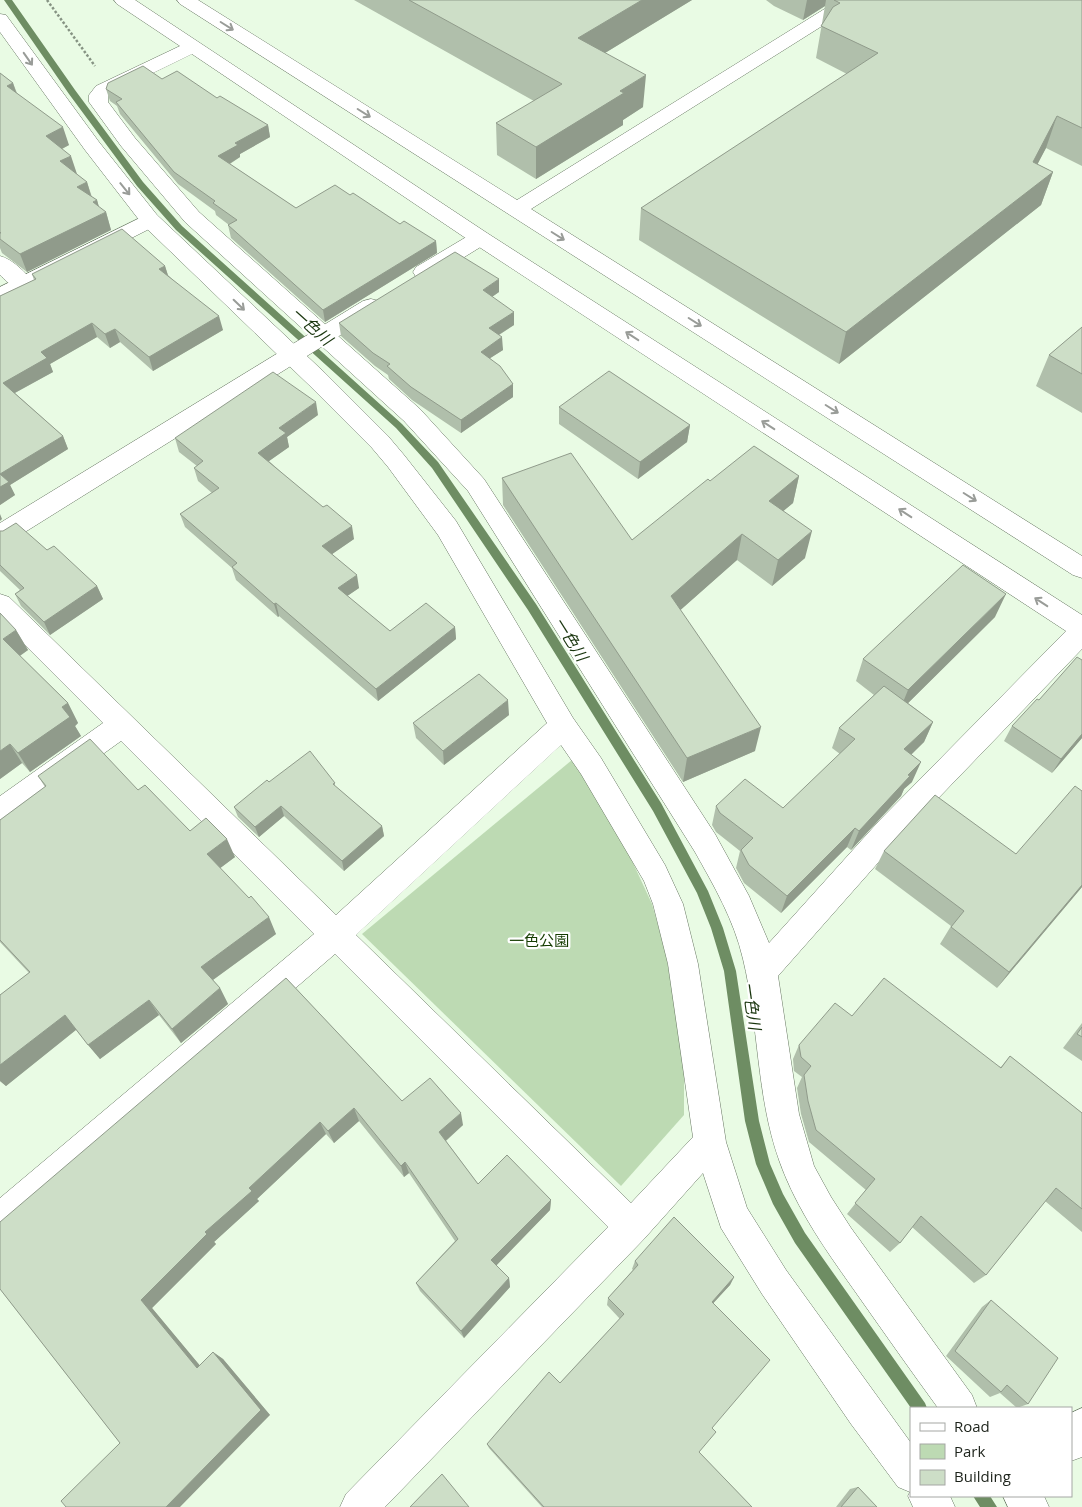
<svg xmlns="http://www.w3.org/2000/svg" width="1082" height="1507" font-family="'Open Sans','Noto Sans JP',sans-serif">
<style>
.green{fill:#bddab3}
.lines{fill:none;stroke-linecap:round;stroke-linejoin:round}
.stream{fill:#6e8d63;fill-rule:evenodd}
.minor-casing{stroke:#677662;stroke-width:1}
.tertiary-casing{stroke:#677662;stroke-width:1}
.path{stroke:#869383;stroke-width:2.5;stroke-dasharray:2.5 2;stroke-linecap:butt}
.minor{fill:#fff;fill-rule:evenodd}
.tertiary{fill:#fff;fill-rule:evenodd}
.wall{fill:#b0bfab}
.shaded-wall{fill:#909b8b}
.building{fill:#cddec7;stroke:#909b8b}
.oneway{stroke:#999c98}
.labels{text-anchor:middle;stroke-width:4.5;stroke-linejoin:round;paint-order:stroke}
.park-label{font-size:15px;fill:#163d02;stroke:#fff}
.water-label{font-size:16px;font-style:italic;fill:#19350e;stroke:#fff}
</style>
<rect width="100%" height="100%" fill="#e9fbe4"/>
<path class="green" d="M578 755 603 798 652 904 666 954 684 1063V1115L621 1186 362 934Z"/>
<g class="lines">
<path class="stream" d="M4 0H12L75 90 143 182 182 226 402 424 438 462 536 604 661 803 708 891 723 928 736 971 759 1121 770 1164 783 1194 805 1233 925 1403 927 1408H911L795 1243 773 1204 756 1164 745 1121 724 971 711 928 697 893 653 811 528 610 432 468 396 428 176 230 137 186 69 94Z
M973 1496H990L997 1507H980Z"/>
<g class="minor-casing">
<path id="minor" d="M114 0H135L487 233 1082 615V649L899 839 778 976 799 1114 814 1166 831 1197 851 1228 972 1395 977 1408H938C911 1371 885 1334 859 1297 828 1253 797 1211 779 1160 756 1095 759 1025 743 959 734 920 714 886 695 852L468 491 404 421 185 222 121 146 89 102V95L96 86 180 46 117 4ZM192 54 473 243 1066 631 879 821 769 943 749 896 715 834 484 479 420 409 199 212 135 138 108 102V96L110 94Z
M177 0H198L517 200 839 0H860L857 4 531 209 1082 556V578L1073 575 180 4Z
M0 14 6 15 99 142 157 215 325 373 388 436 404 455 456 521 573 718 601 758 665 865 683 904 698 964 726 1142 747 1208 786 1270 911 1443V1496H950L955 1507H913L908 1496 910 1492 898 1487 851 1424 762 1294 721 1228 703 1173 644 1239 385 1507H340L346 1494 608 1227 335 954 12 1232 0 1237V1198L314 934 121 741 10 821 0 824V796L103 723 0 620V594L9 597 336 915 547 723 438 535 388 467 372 448 309 385 143 225 85 150 0 32ZM561 745 581 774 644 881 653 904 668 964 693 1137 631 1203 356 935Z
M0 256C12 259 27 273 34 284L31 289C16 293 10 284 0 275Z
M1082 1408V1457L1071 1461V1413Z
M1003 1496H1044L1049 1507H1008Z"/>
</g>
<g class="tertiary-casing">
<path id="tertiary" d="M150 213 157 215 160 220 157 225 8 301 0 303V287Z
M480 231 487 233 490 238 487 243 432 277 424 279 416 277 413 272 416 267 473 233Z
M371 299 379 301 382 306 379 311 9 542 0 544V523L363 301Z"/>
</g>
<path class="path" d="M47 0 95 66"/>
<use href="#minor" class="minor"/>
<use href="#tertiary" class="tertiary"/>
</g>
<path class="wall" d="M354 0H692L605 53 643 107 623 120V125L536 179 497 155 496 123 534 101Z
M766 0H1082V166L1046 148 1037 164 1053 172 1041 205 839 364 639 240 641 208 847 74 816 58 825 6 803 20 774 6Z
M0 73 13 83 17 93 69 145 62 149 76 174 87 182 92 197 97 200 99 207 106 212 111 230 27 272 2 253 0 248Z
M162 79 217 98 268 125 270 137 240 154V157L230 164 296 208 350 195 400 224 436 241 437 253 325 322 231 238 228 225H229L216 215 215 211 178 184 120 114 117 106 110 101 106 89Z
M165 266 168 275 223 330 153 371 120 342 110 348 97 337 50 364 53 372 15 393 63 436 68 449 10 485 15 495 0 505V296L34 280 32 274Z
M499 292 492 297 514 325 499 335 503 350 490 358 513 384V397L461 433 412 400 389 379 388 375 375 366 341 336 339 323Z
M1082 327V413L1036 386 1049 355Z
M559 407 690 425 687 442 638 479 559 424Z
M318 415 287 437 289 447 269 461 354 539 332 554 359 588 347 596 390 631 455 627 456 639 378 701 279 616 278 617 236 580 232 568 185 527 180 514 212 493 198 481 194 468 197 466 179 452 175 438Z
M799 476 793 503 783 511 805 558 772 586 737 560 680 610 755 751 683 782 503 505 502 478 632 540 710 481Z
M0 531 47 550 97 586 103 599 50 635 21 606 15 594 20 590 0 571Z
M995 617 908 703 933 722 924 742 911 755 912 782 904 789 901 796 851 850 847 847 781 913 744 883 736 868 740 851 716 832 712 825 716 806 783 808 840 754 832 748 839 728 874 695 856 681 863 659Z
M16 630 28 650 20 656 68 703 78 723 75 726 81 736 30 772 22 763 0 779Z
M1082 660V738L1052 773 1004 741 1012 726 1039 700Z
M509 715 444 765 416 738 413 723Z
M38 776 138 790 190 831 235 857 220 868 276 934 213 980 220 988 228 1004 181 1043 159 1015 100 1059 76 1030 6 1086 0 1081V995L29 973 0 942V820L45 787Z
M269 782 335 783V786L382 826 384 836 344 871 284 816 259 837 238 817 234 807Z
M884 851 1016 854 1082 887 997 988 940 944 951 926 875 869Z
M286 978 402 1101 463 1125 446 1141 478 1184 551 1200 550 1210 496 1265 509 1278 510 1287 464 1338 420 1291 416 1283 455 1241 409 1173 404 1177 359 1121 334 1143 326 1134 257 1199 259 1201 214 1242 216 1244 152 1308 200 1366 213 1352 223 1359 270 1415 120 1443 0 1289Z
M852 1016 1001 1067 1010 1056 1082 1113V1232L1045 1201 986 1275 974 1283 912 1227 900 1243 890 1252 847 1214 866 1190 809 1142 801 1114 797 1088 802 1077 794 1071 793 1059 799 1045Z
M1082 1023V1061L1063 1048Z
M635 1261 734 1277 730 1285 713 1303 712 1428 699 1452 752 1507H542L489 1448 487 1444 560 1383 620 1319 607 1305 608 1298 633 1270 632 1269Z
M991 1300 1028 1404 1017 1408 1000 1393 990 1397 946 1356 982 1307Z
M858 1487 877 1507H836L850 1489Z"/>
<path class="shaded-wall" d="M642 0H692L577 70 578 38Z
M807 0H826L825 6 803 20Z
M646 75 643 107 623 120V125L536 179V147L620 91Z
M13 83 19 101 7 86Z
M1057 116 1046 148 1022 194 1033 162Z
M268 125 270 137 240 154V157L221 169 218 156 235 143Z
M63 127 69 145 52 154 46 136Z
M71 156 77 174 66 179 60 161Z
M1053 172 1041 205 839 364 846 332Z
M87 182 92 199 77 187Z
M97 200 101 215 106 212 111 230 27 272 20 254Z
M436 241 437 253 325 322 323 310Z
M165 266 169 279 159 269Z
M499 279V292L483 303V290Z
M514 312V325L489 341V328Z
M219 316 223 330 153 371 149 357Z
M92 323 97 337 50 364 53 372 9 396 3 383 41 352Z
M115 329 120 342 110 348 105 334Z
M502 337 503 350 481 364V352Z
M513 384V397L461 433V420Z
M316 402 318 415 287 437 289 447 262 466 258 453 279 428Z
M690 425 687 442 638 479 640 462Z
M63 436 68 449 10 485 15 495 0 505V474Z
M799 476 793 503 763 528 769 501Z
M0 514 2 519 0 521Z
M352 526 354 539 325 559 322 546Z
M812 531 805 558 772 586 778 560Z
M742 534 737 560 667 622 671 596Z
M357 575 359 588 340 601 338 588Z
M97 586 103 599 50 635 44 622Z
M1006 594 995 617 899 712 908 690Z
M276 603 279 616 278 617 274 604Z
M455 627 456 639 378 701 376 689Z
M16 630 28 650 15 659 3 639Z
M508 700 509 715 444 765 443 751Z
M68 703 78 723 75 726 81 736 30 772 18 753 62 707Z
M933 722 924 742 895 770 904 749Z
M761 727 755 751 683 782 687 758Z
M1082 734V738L1052 773 1061 759Z
M10 744 22 763 0 779V751Z
M921 762 912 782 904 789 901 796 851 850 859 831 908 775Z
M281 806 284 816 259 837 255 827Z
M382 826 384 836 344 871 342 861Z
M855 828 847 847 781 913 787 896Z
M227 839 235 857 215 872 207 854Z
M1082 885V887L997 988 1009 972Z
M269 917 276 934 210 982 201 967Z
M220 988 228 1004 181 1043 172 1029Z
M149 1000 159 1015 100 1059 88 1045Z
M65 1015 77 1029 6 1086 0 1081V1065Z
M354 1108 359 1121 334 1143 328 1131Z
M461 1113 463 1125 442 1144 439 1132Z
M320 1122 326 1134 257 1199 259 1201 214 1242 205 1232 249 1188Z
M405 1162 409 1173 404 1177 401 1166Z
M551 1200 550 1210 493 1269 491 1260Z
M207 1234 216 1244 152 1308 207 1374 197 1368 141 1300Z
M734 1277 730 1285 708 1309 712 1302Z
M509 1278 510 1287 464 1338 461 1331Z
M213 1352 223 1359 270 1415 180 1507H166Z"/>
<path class="building" d="M409 0H642L578 38 646 75 620 91 624 93 536 147 496 123 562 84Z
M834 0H1082V128L1057 116 1033 162 1053 172 846 332 641 208 878 53 821 26 833 7 840 3Z
M143 66 162 79 177 71 217 98 220 96 268 125 235 143 238 145 218 156 296 208 335 185 350 195 353 193 400 224 404 221 436 241 323 310 228 225 237 220 213 203 215 201 174 172 116 102 122 99 106 89 108 83Z
M0 73 13 83 7 86 63 127 46 136 71 156 60 161 87 182 77 187 97 200 93 202 106 212 20 254 0 239V233H1L0 232Z
M122 229 165 266 159 269 219 316 149 357 115 329 105 334 92 323 41 352 47 358 3 383 63 436 0 474V296L36 279 32 274Z
M455 252 499 279 483 290 514 312 489 328 502 337 481 352 500 366 513 384 461 420 411 387 387 366 390 364 373 353 339 323Z
M1082 327V374L1049 355Z
M609 371 690 425 640 462 559 407Z
M273 372 316 402 279 428 286 433 258 453 323 507 327 505 352 526 322 546 357 575 338 588 390 631 426 603 455 627 376 689 276 603 274 604 232 567 237 563 180 514 219 488 194 468 203 461 175 438Z
M754 446 799 476 769 501 812 531 778 560 742 534 671 596 761 727 687 758 502 478 571 453 632 540 708 479 710 481Z
M0 474 9 482 0 487Z
M16 523 47 550 54 546 97 586 44 622 15 594 24 588 0 565V531H3Z
M963 565 1006 594 908 690 863 659Z
M0 613 16 630 3 639 68 703 62 707 70 717 18 753 10 744 0 751Z
M1077 657 1082 660V734L1061 759 1012 726 1037 699 1039 700Z
M479 674 508 700 443 751 413 723Z
M884 686 933 722 904 749 921 762 908 775 910 776 859 831 855 828 787 896 749 865 741 850 753 838 720 813 716 806 745 779 783 808 855 739 839 728Z
M90 739 138 790 145 785 190 831 206 818 227 839 207 854 249 898 251 896 269 917 201 967 220 988 172 1029 149 1000 88 1045 65 1015 0 1065V995L30 972 0 940V820L46 786 38 776Z
M310 751 335 783 333 784 382 826 342 861 281 806 255 827 234 807 267 780 269 782Z
M1075 786 1082 791V885L1009 972 951 927 964 911 884 851 935 795 1016 854Z
M286 978 402 1101 430 1078 461 1113 439 1132 478 1184 507 1155 551 1200 491 1260 509 1278 461 1331 416 1283 458 1239 405 1162 401 1166 354 1108 328 1131 320 1122 249 1188 252 1191 205 1232 207 1234 141 1300 197 1368 213 1352 261 1410 166 1507H66L61 1501 120 1443 0 1289V1222Z
M884 978 1001 1068 1010 1056 1082 1113V1209L1056 1188 986 1275 921 1216 900 1243 855 1203 875 1179 816 1130 808 1101 804 1075 811 1066 801 1057 799 1045 835 1003 852 1016Z
M1082 1027V1037L1077 1034Z
M674 1217 734 1277 712 1302 770 1360 712 1428 716 1432 699 1452 752 1507H544L487 1444 549 1372 560 1383 624 1314 608 1298 638 1265 635 1261Z
M991 1300 1058 1358 1028 1404 1007 1385 1001 1392 955 1351Z
M442 1474 469 1507H410Z
M858 1487 877 1507H841Z"/>
<defs><path id="oneway-shaft" d="M-6 0H5M1.5-3L5.5 0L1.5 3" fill="none" stroke-width="1.6" stroke-linecap="round" stroke-linejoin="round" transform="scale(1.25)"/></defs>
<g class="oneway">
<use href="#oneway-shaft" transform="translate(227 26) rotate(32)"/>
<use href="#oneway-shaft" transform="translate(28 59) rotate(55)"/>
<use href="#oneway-shaft" transform="translate(364 113) rotate(32)"/>
<use href="#oneway-shaft" transform="translate(125 189) rotate(51)"/>
<use href="#oneway-shaft" transform="translate(558 236) rotate(32)"/>
<use href="#oneway-shaft" transform="translate(239 305) rotate(44)"/>
<use href="#oneway-shaft" transform="translate(695 322) rotate(32)"/>
<use href="#oneway-shaft" transform="translate(632 336) rotate(-147)"/>
<use href="#oneway-shaft" transform="translate(832 409) rotate(32)"/>
<use href="#oneway-shaft" transform="translate(768 425) rotate(-147)"/>
<use href="#oneway-shaft" transform="translate(970 497) rotate(32)"/>
<use href="#oneway-shaft" transform="translate(905 513) rotate(-147)"/>
<use href="#oneway-shaft" transform="translate(1041 602) rotate(-147)"/>
</g>
<g class="labels">
<g class="park-label">
<text x="539" y="946">一色公園</text>
</g>
<g class="water-label">
<text transform="translate(312 326) rotate(42)" y="6">一色川</text>
<text transform="translate(571 639) rotate(58)" y="6">一色川</text>
<text transform="translate(752 1006) rotate(82)" y="6">一色川</text>
</g>
</g>
<rect x="910" y="1407" width="162" height="90" fill="#ffffff" stroke="#a5a7a4"/>
<rect x="920" y="1423" width="25" height="8" fill="#ffffff" stroke="#a5a7a4"/>
<text x="954" y="1432" font-size="15" fill="#1d231b">Road</text>
<rect x="920" y="1444" width="25" height="15" fill="#bddab3" stroke="#a5a7a4"/>
<text x="954" y="1457" font-size="15" fill="#1d231b">Park</text>
<rect x="920" y="1470" width="25" height="15" fill="#cddec7" stroke="#a5a7a4"/>
<text x="954" y="1482" font-size="15" fill="#1d231b">Building</text>
</svg>
